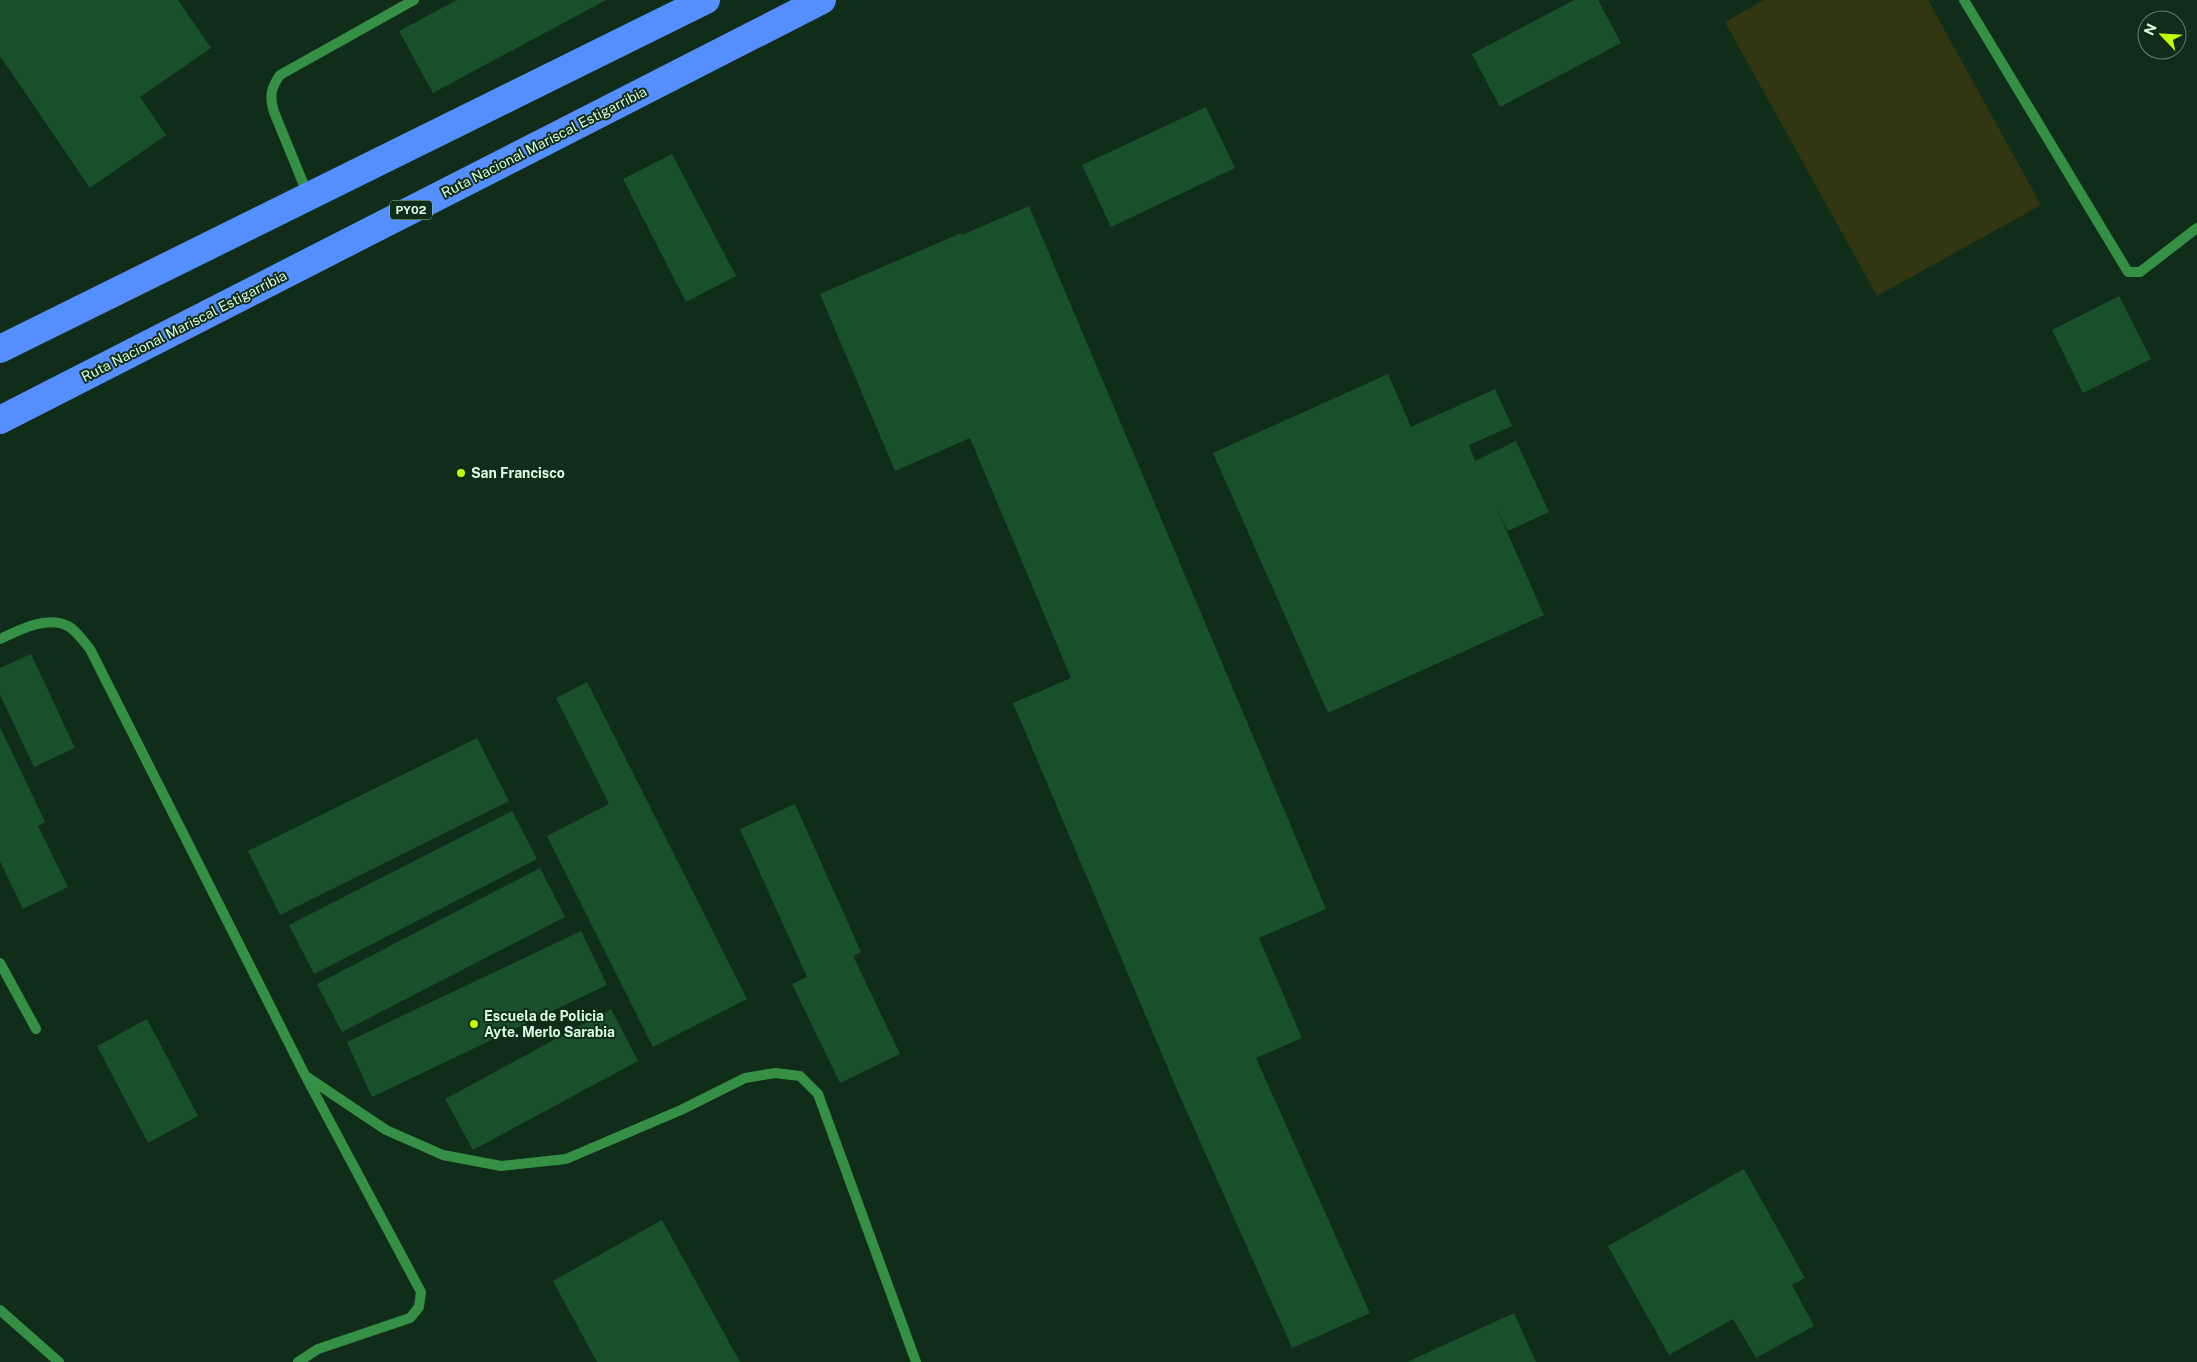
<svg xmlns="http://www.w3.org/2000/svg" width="2197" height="1362" font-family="'Public Sans',sans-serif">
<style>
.green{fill:#333711}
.building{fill:#19502c}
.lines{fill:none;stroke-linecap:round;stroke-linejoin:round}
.lane{stroke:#359046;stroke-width:10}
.street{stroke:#359046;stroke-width:10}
.highway{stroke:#558eff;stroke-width:28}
.poi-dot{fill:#c2ff06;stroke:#0f2d18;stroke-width:2}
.labels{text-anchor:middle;stroke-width:4;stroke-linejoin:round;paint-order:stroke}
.shield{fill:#0f2d18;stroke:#9dc0a7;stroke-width:1}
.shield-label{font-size:12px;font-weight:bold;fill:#daffe4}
.street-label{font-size:14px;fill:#daffe4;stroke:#0f2d18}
.poi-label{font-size:14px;font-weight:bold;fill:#daffe4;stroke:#0f2d18;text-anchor:start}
</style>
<rect width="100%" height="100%" fill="#0f2d18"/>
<path class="green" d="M1764 0H1928L2041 205 1877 296 1725 22Z"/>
<path class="building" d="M0 0H178L211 48 140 97 166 135 90 188 0 56Z
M457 0H606L433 93 399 31Z
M1574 0H1598L1621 43 1500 107 1472 54Z
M1206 107 1235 168 1111 227 1082 165Z
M672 154 736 276 686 302 623 179Z
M1029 206 1326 909 1259 938 1302 1038 1256 1058 1370 1313 1292 1348 1178 1092 1013 703 1071 678 970 438 895 471 820 294 961 233 962 235Z
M2119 296 2151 359 2083 393 2052 330Z
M1388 374 1411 427 1495 389 1512 426 1469 445 1475 461 1516 441 1549 512 1508 531 1497 510 1544 615 1328 713 1213 453Z
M31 654 75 748 34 767 0 695V668Z
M587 682 747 999 653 1047 547 836 609 804 556 698Z
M0 727 45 822 38 826 68 887 23 909 0 861Z
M477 738 509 801 280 915 248 851Z
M795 804 861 952 853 956 900 1054 840 1083 792 984 807 977 740 829Z
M512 811 537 859 314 974 289 925Z
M540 868 565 917 342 1032 317 984Z
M581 931 607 985 372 1097 347 1042Z
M611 1009 638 1061 473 1150 445 1099Z
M147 1019 198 1116 148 1143 97 1046Z
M1744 1169 1805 1278 1792 1285 1814 1326 1756 1358 1733 1319 1669 1355 1608 1246Z
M662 1220 740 1362H597L553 1281Z
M1514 1313 1536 1362H1407Z"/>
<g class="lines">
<path class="lane" d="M0 639C19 630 47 615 68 626 76 630 84 642 90 649L306 1077 421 1292 419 1307 410 1318 318 1349 298 1362
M0 963 36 1029
M307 1077 386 1130 443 1155 501 1166 566 1159 681 1110 745 1078 775 1073 800 1076 818 1094 916 1362"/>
<path class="street" d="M1964 0 2128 272H2140L2197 228
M308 195 274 112C269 96 271 88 280 75L414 0
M0 1310 59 1362"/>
<path class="highway" d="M0 349 706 0
M0 420 822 0"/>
</g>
<g class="poi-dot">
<circle cx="461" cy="473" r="5"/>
<circle cx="474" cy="1024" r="5"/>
</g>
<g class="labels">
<rect class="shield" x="390" y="200.5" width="42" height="19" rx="4"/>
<g class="shield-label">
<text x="411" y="214">PY02</text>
</g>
<g class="street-label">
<text transform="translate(544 142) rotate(-27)" y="5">Ruta Nacional Mariscal Estigarribia</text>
<text transform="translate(184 326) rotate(-27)" y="5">Ruta Nacional Mariscal Estigarribia</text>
</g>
<g class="poi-label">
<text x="471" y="478">San Francisco</text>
<text x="484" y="1021">Escuela de Policia<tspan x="484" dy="16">Ayte. Merlo Sarabia</tspan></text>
</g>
</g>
<g transform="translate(2162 35) rotate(295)"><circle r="24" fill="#0f2d18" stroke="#60816a"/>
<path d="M0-4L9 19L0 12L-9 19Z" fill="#c2ff06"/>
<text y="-8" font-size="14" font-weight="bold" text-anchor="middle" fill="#daffe4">N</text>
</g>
</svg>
